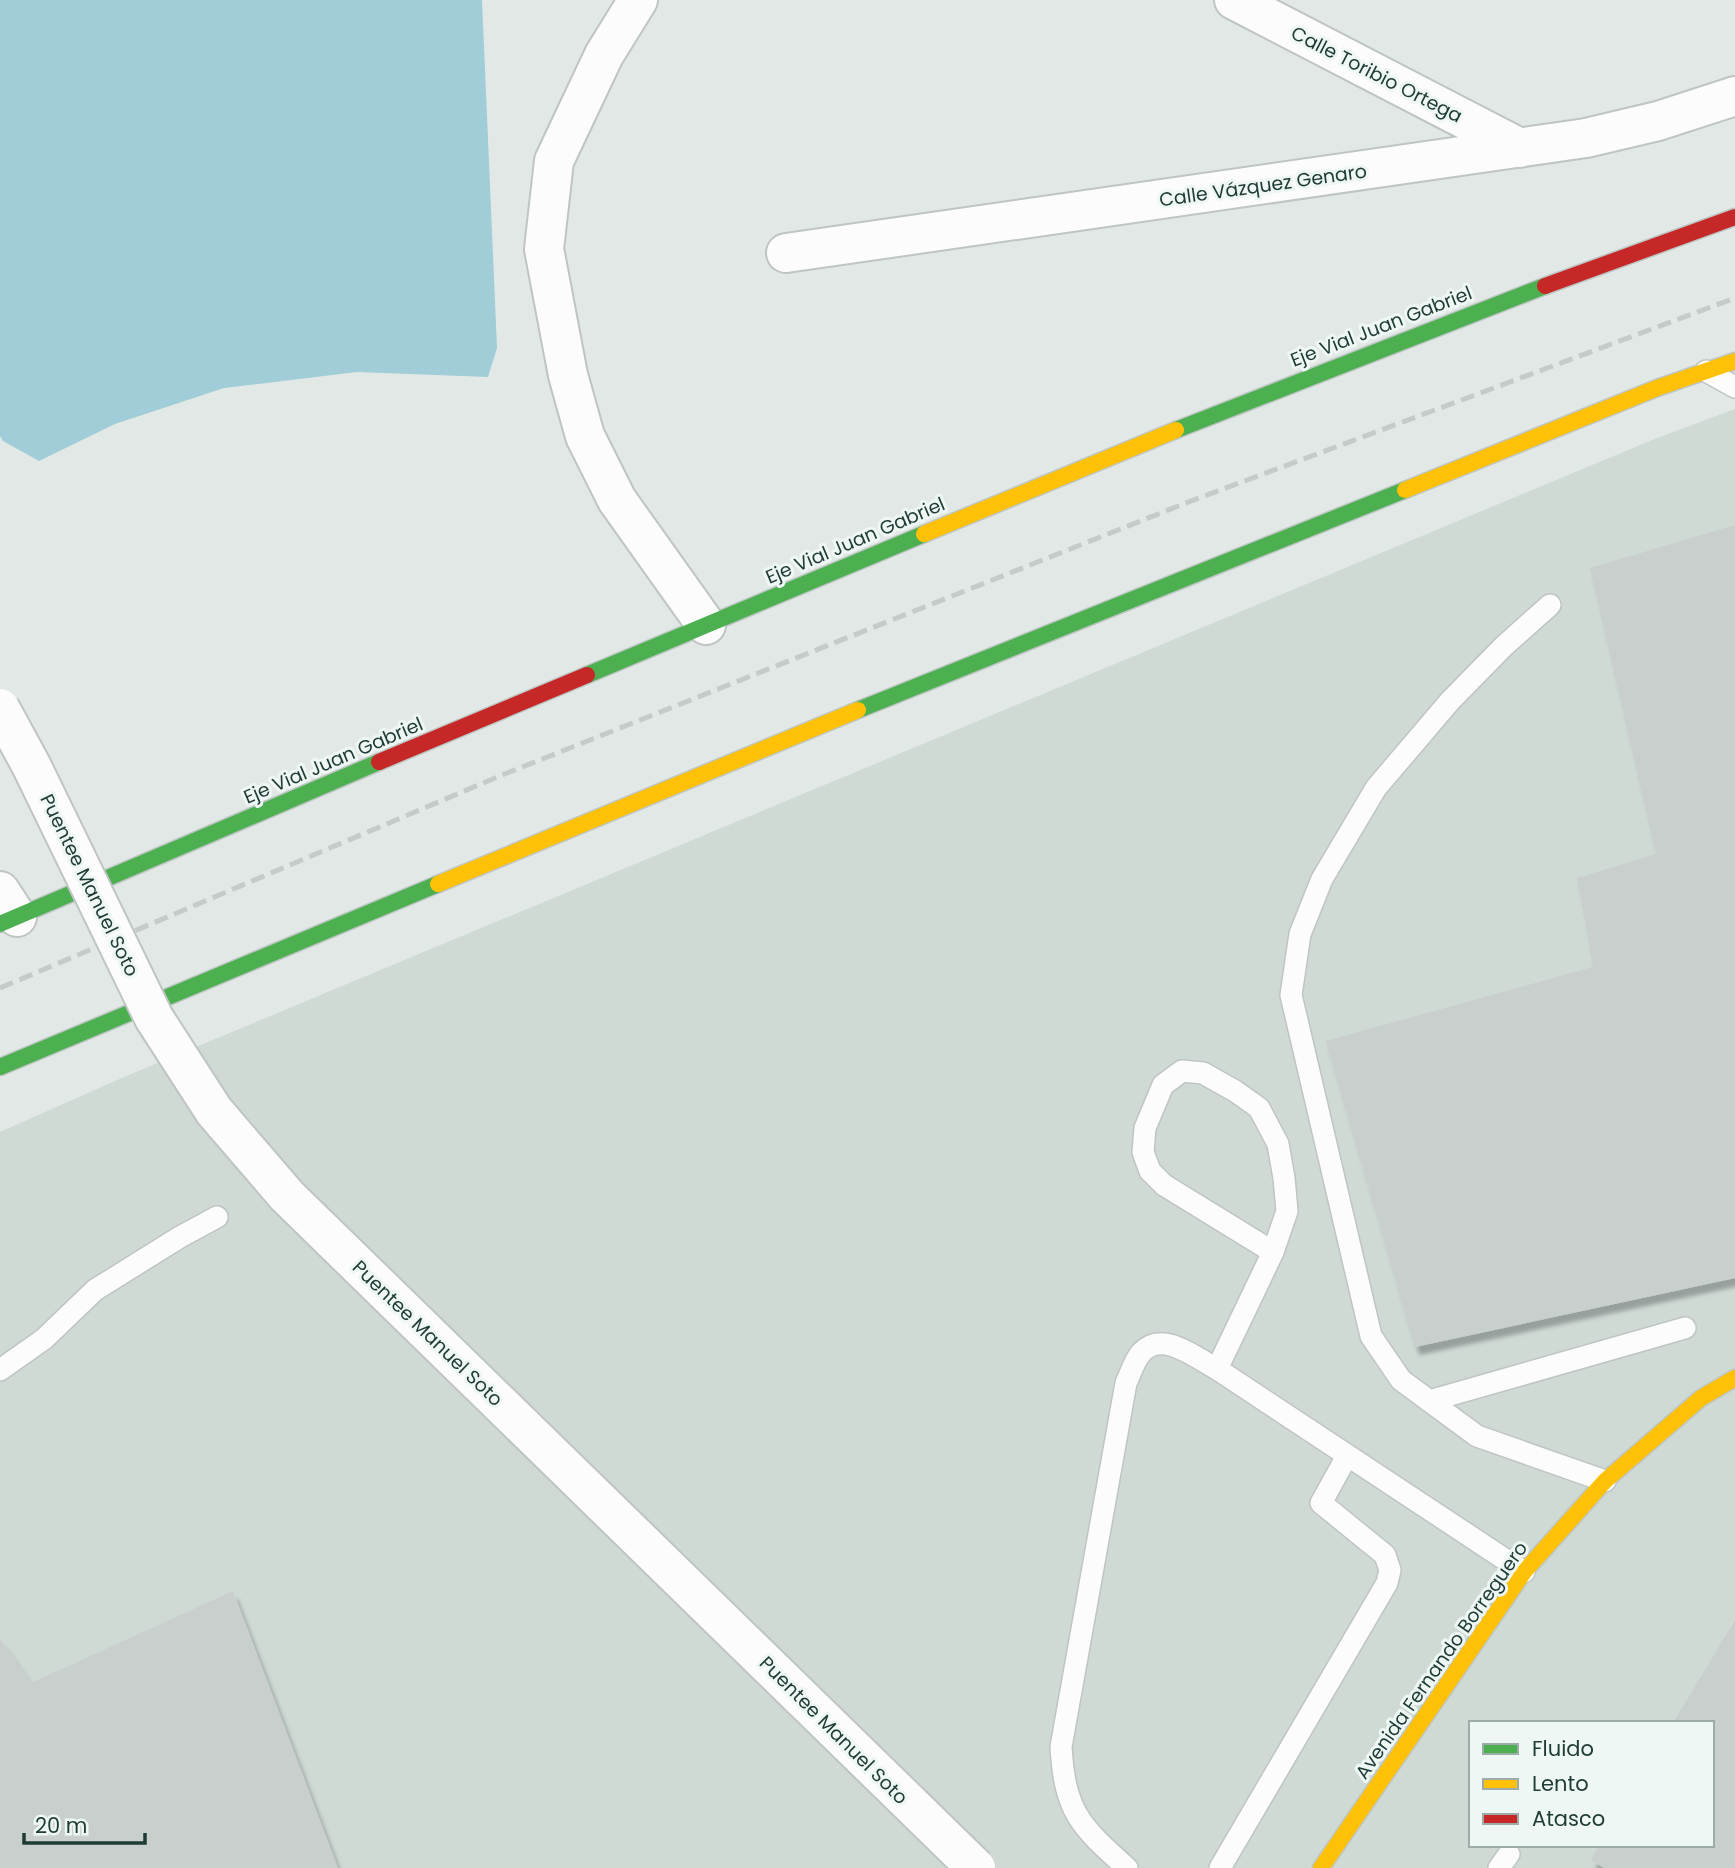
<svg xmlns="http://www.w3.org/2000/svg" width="1735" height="1868" font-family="Poppins,sans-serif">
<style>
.built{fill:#cfdad5;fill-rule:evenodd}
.water{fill:#a0cdd8}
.building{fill:#c9cfcd;filter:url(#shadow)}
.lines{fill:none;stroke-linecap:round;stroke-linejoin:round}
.lane-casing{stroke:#bfc5c3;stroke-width:24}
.street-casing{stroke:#bfc5c3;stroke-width:42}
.fast-casing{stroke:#bdc6c3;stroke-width:19}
.slow-casing{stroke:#bdc6c3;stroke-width:19}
.jam-casing{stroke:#bdc6c3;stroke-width:19}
.lane{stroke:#fbfcfb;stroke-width:21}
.street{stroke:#fbfcfb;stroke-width:38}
.fast{stroke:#4caf50;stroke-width:16}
.slow{stroke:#ffc107;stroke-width:16}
.jam{stroke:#c62828;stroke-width:16}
.rail{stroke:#c6cac9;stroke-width:5;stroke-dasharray:14 7;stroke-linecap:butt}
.street-bridge-casing{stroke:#bfc5c3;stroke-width:42;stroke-linecap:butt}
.street-bridge{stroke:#fbfcfb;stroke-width:38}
.labels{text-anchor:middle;stroke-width:6;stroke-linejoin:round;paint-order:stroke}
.street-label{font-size:19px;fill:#1f3b36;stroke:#eff7f4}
</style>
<defs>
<filter id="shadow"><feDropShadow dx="4.5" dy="8" stdDeviation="2" flood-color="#0004"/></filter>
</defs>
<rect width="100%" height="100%" fill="#e2e8e5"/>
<path class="built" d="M1735 409V1868H0V1132L124 1077 1657 438ZM1471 1723H1712V1845H1471Z"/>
<path class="water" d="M0 0H482L497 348 488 377 357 372 224 388 115 424 39 461 3 441 0 436Z"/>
<path class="building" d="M1735 525V1278L1415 1347 1326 1041 1593 967 1577 878 1656 854 1590 568Z
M233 1591 338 1868H0V1639L31 1683Z
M1735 1620V1868H1604L1591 1860 1599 1845H1712V1723H1673Z"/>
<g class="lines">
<g class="lane-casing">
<path id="lane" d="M1706 371 1735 387
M1550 605 1504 646 1450 701 1376 788 1322 879 1300 934 1291 995 1371 1336 1401 1380 1477 1436 1605 1481
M1217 1369 1273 1252 1287 1211 1284 1178 1278 1144 1259 1108 1235 1091 1203 1073 1182 1071 1163 1085 1145 1128 1143 1152 1150 1171 1164 1185 1273 1252
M0 1370 44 1339 95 1290 180 1237 217 1217
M1429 1401 1685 1328
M1127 1868C1080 1826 1065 1812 1061 1747L1126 1383C1131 1373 1134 1361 1141 1353 1162 1329 1196 1358 1217 1369L1524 1572
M1220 1868 1387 1583 1390 1570 1385 1555 1321 1503 1347 1456
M1499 1868 1509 1854"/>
</g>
<g class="street-casing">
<path id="street" d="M638 0 604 55 554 161 544 249 568 375 585 436 617 500 706 625
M1234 0 1520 148
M786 253 1586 138 1658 121 1735 96
M0 891 17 917"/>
</g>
<g class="fast-casing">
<path id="fast" d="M1176 430 1545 286
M587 675 924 534
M858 710 1405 490
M0 924 379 762
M0 1067 438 884"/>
</g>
<g class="slow-casing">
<path id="slow" d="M1405 490 1657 388 1735 361
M924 534 1176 430
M438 884 858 710
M1321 1868 1524 1572 1605 1481 1701 1398 1735 1378"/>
</g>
<g class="jam-casing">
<path id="jam" d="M1545 286 1735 217
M379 762 587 675"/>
</g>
<use href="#lane" class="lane"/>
<use href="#street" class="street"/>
<use href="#fast" class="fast"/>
<use href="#slow" class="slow"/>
<use href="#jam" class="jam"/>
<path class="rail" d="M0 988 502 775 1191 501 1735 298"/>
<g class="street-bridge-casing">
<path id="street-bridge" d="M0 708 31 765 154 1018 214 1111 287 1196 976 1868"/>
</g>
<use href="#street-bridge" class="street-bridge"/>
</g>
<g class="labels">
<g class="street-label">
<text transform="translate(1377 74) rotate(27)" y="7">Calle Toribio Ortega</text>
<text transform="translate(1263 185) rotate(-8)" y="7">Calle Vázquez Genaro</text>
<text transform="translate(1381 326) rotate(-21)" y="7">Eje Vial Juan Gabriel</text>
<text transform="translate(855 540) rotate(-23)" y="7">Eje Vial Juan Gabriel</text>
<text transform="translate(333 760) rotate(-23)" y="7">Eje Vial Juan Gabriel</text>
<text transform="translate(90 885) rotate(64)" y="7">Puentee Manuel Soto</text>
<text transform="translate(428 1333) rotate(44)" y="7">Puentee Manuel Soto</text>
<text transform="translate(1441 1660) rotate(-55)" y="7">Avenida Fernando Borreguero</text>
<text transform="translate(834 1730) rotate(45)" y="7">Puentee Manuel Soto</text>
</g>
</g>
<rect x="1469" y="1721" width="245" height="126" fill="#eff7f4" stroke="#9caca8" stroke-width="2"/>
<rect x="1483" y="1744" width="35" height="10" fill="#4caf50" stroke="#9caca8" stroke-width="2"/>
<text x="1532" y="1756" font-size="21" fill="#1f3b36">Fluido</text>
<rect x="1483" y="1779" width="35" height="10" fill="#ffc107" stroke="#9caca8" stroke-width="2"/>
<text x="1532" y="1791" font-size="21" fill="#1f3b36">Lento</text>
<rect x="1483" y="1814" width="35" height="10" fill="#c62828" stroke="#9caca8" stroke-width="2"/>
<text x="1532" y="1826" font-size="21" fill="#1f3b36">Atasco</text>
<path d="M24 1833v10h121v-10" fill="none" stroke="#1f3b36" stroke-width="3.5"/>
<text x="35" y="1833" font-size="21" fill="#1f3b36" stroke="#eff7f4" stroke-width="5" paint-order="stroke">20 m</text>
</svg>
